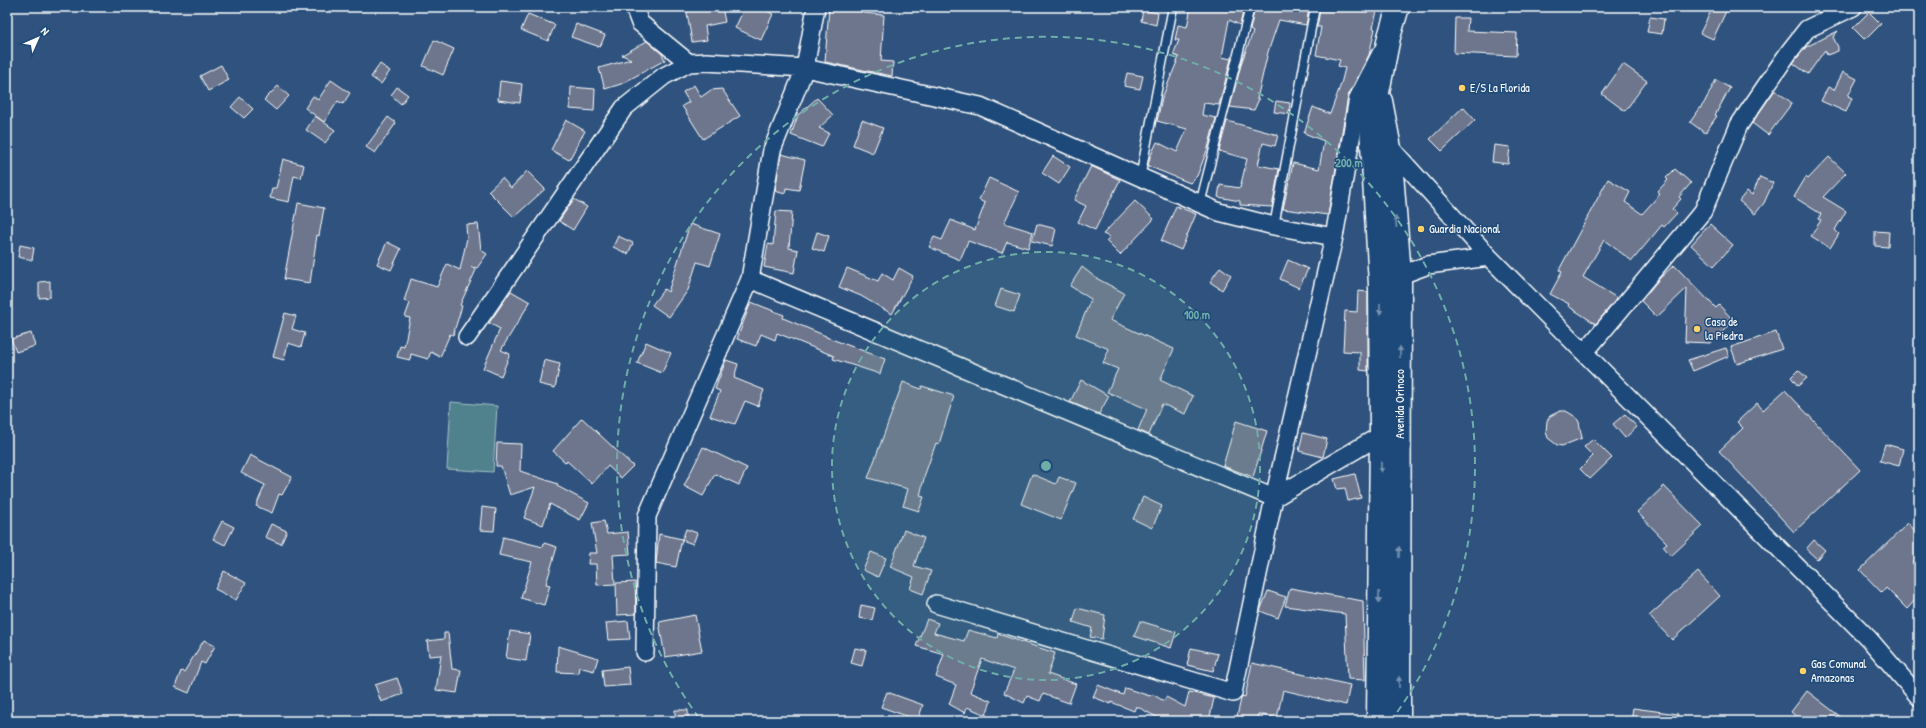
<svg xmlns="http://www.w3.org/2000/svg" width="1926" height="728" font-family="'Patrick Hand',sans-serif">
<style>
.green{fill:#50828d;stroke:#a8c0c6}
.building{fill:#6d768d;stroke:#fff}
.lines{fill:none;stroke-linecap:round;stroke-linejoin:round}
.lane-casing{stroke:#fff;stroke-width:11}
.street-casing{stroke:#fff;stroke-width:20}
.secondary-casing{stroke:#fff;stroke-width:25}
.lane{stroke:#1f4a7a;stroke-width:8}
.street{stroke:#1f4a7a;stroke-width:17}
.secondary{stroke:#1f4a7a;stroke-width:22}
.oneway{fill:#7992af}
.ring{fill:none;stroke:#6fada8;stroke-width:2;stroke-dasharray:7 5}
.poi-dot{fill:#ffd166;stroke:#1f4a7a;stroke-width:1.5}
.labels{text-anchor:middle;stroke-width:3;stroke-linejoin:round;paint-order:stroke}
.poi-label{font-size:12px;fill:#fff;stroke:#1f4a7a;text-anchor:start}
.street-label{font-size:12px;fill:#fff;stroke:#1f4a7a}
.centre{fill:#6fada8;stroke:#1f4a7a;stroke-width:2}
.ring-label{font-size:12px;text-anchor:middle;font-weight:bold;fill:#6fada8;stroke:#1f4a7a;stroke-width:3;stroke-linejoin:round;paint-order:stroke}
</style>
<rect width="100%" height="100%" fill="#2f537e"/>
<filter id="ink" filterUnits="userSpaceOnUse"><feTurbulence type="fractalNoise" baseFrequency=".025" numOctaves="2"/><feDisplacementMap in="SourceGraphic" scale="8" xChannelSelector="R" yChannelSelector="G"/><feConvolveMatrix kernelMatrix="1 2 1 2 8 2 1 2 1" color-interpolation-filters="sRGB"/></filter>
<g filter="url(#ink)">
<path class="green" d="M451 402 497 406 493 472 447 469Z"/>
<path class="building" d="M686 7H722L725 22 705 26 707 40 692 42Z
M745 7H759L773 14 761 40 735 28Z
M829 7H864L863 13 884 15 881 61 893 62 892 76 825 62Z
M1191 7H1244L1240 25 1229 20 1222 57 1231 59 1219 105 1204 103 1202 115 1216 118 1208 148 1197 176 1190 183 1148 166 1150 157 1157 142 1177 152 1187 129 1157 121 1162 98 1179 57 1173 55 1179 40H1175L1178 25 1187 27Z
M1255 7H1308L1309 9 1306 25 1279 20 1268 52 1257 99H1259L1254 110 1230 107 1242 61 1253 32 1250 30Z
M1331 7H1378L1373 28 1375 29 1369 55 1348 96 1328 215 1283 209 1293 163 1319 169 1324 141 1304 133 1313 107 1330 114 1341 84 1345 68 1338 66 1340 60 1316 55 1321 27H1317L1320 10H1330Z
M1713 7H1728L1713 39 1700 33Z
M1143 10 1158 13 1156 25 1141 21Z
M1869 12 1881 24 1869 36 1864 39 1853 28Z
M528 14 555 25 548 41 521 30Z
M1650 17 1664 19 1662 34 1647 32Z
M1455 18H1468L1467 31 1517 33 1516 56 1454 53Z
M576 24 605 35 600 47 571 37Z
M1838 31 1833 37 1838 47V51L1827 55 1825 50 1808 74 1793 63 1806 47Z
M434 40 454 49 443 75 423 66Z
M647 41 662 54 665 60 621 84 605 89 599 68 631 59 622 55Z
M380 64 390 71 381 84 371 77Z
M1623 64 1647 81 1625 111 1602 94Z
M221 65 229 80 208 91 200 76Z
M1843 72 1857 79 1848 96 1852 98 1846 112 1821 101 1828 87 1834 90Z
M1127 73 1143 76 1140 89 1124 86Z
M331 80 350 93 343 104 338 101 324 122 305 108 313 96 318 100Z
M1716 80 1730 88 1715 115 1717 116 1705 133 1690 122 1704 103Z
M500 81 522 84 520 103 498 100Z
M694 85 701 97 711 90 722 89 740 116 703 139 682 106 689 102 683 92Z
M278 86 289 96 276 110 264 100Z
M397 87 408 95 401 104 391 95Z
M571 87 595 89 594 111 570 109Z
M1775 90 1792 103 1768 135 1752 123Z
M240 97 253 109 244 118 231 107Z
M817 98 833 115 819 128 829 133 822 147 791 135 798 115Z
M1276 101 1290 103 1289 114 1274 112Z
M1463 107 1475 120 1442 151 1430 139Z
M315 116 335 130 325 143 306 130Z
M388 117 396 123 375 153 366 147Z
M566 120 585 131 569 160 551 150Z
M862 120 883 128 873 153 853 145Z
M1227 121 1278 135 1275 146 1263 143 1258 165 1279 169 1272 207 1240 205V201L1218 197 1220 185 1240 188 1247 159 1219 151Z
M1494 145 1510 147 1508 164 1492 162Z
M781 154 805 160 799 190 786 188 785 194 775 191Z
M1053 156 1070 167 1059 184 1042 173Z
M1829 157 1846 173 1823 197 1846 211 1835 230 1839 234 1830 248 1811 236 1821 220 1818 219 1821 214 1794 197 1806 177 1808 179Z
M283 159 304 165 301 178 294 176 289 202 270 198 272 188H276Z
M1091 166 1120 180 1095 230 1078 222 1086 206 1074 200Z
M1675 169 1691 183 1679 197 1681 199 1672 209 1677 213 1664 227 1662 225 1632 261 1604 240 1583 277 1617 298 1596 324 1568 306 1569 304 1550 294 1562 272 1559 270 1608 179 1630 192 1625 202 1642 214 1660 194 1658 191 1668 180 1666 178Z
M527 171 545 189 514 217 488 191 502 178 511 188Z
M1760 177 1773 183 1764 203 1755 214 1739 201 1747 191 1752 195Z
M989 178 1019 192 1004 223 1033 232 1028 248 1007 242 1002 253 968 241 960 260 929 247 934 237 942 240 951 220 975 230 985 203 979 200Z
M574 199 587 207 573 230 559 221Z
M1135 201 1154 219 1120 255 1106 241 1110 237 1103 234Z
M298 203 324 208 319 236 317 235 310 283 284 279Z
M1176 206 1196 214 1181 250 1161 241Z
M776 211 792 212 789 248 798 250 794 273 764 267 768 244 773 245Z
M478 224 481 250 487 254 477 268 471 267 476 270 460 305 462 306 453 335 450 334 440 357 431 352 428 359 411 354 410 360 397 357 400 346 404 347 410 318 405 317 410 303 404 301 411 279 437 287 447 264 460 270 467 238 466 225Z
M690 224 720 234 710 266 697 262 688 290 669 317 652 305 664 289 668 292Z
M1037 224 1056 229 1052 246 1032 241Z
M1710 224 1733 245 1714 266 1691 245Z
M1875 231 1889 232 1888 247 1875 246Z
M817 232 829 236 824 252 812 248Z
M618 236 633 243 628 254 613 247Z
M387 242 401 249 391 270 377 264Z
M20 245 34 248 32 260 18 257Z
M1288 260 1308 269 1299 288 1280 279Z
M1674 265 1716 308 1719 305 1734 321 1710 343 1685 342 1687 288 1657 317 1641 301 1659 279Z
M1082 267 1096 278 1124 293 1110 320 1174 349 1160 380 1193 396 1185 414 1162 404 1149 435 1138 430 1147 409 1107 392 1118 369 1103 363 1109 349 1076 335 1091 299 1070 286Z
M1220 267 1231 275 1222 290 1210 282Z
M847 268 878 281 882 273 893 280 899 268 913 276 892 314 861 296 839 287Z
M50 281V297L39 298V282Z
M1001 289 1020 295 1014 312 995 306Z
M511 291 530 302 501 350 510 354 501 376 483 368 500 329 489 323Z
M1358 291 1368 292V371L1360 370V352L1343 351 1345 311 1357 312Z
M751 302 784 315 783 318 826 336V337L885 359 880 374 833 359 834 356 777 333 775 340 761 334 756 346 737 339Z
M285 313 296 316 292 329 305 333 301 347 288 343 284 360 273 357Z
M1776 332 1782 349 1737 364 1731 347Z
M31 333 35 346 16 352 11 339Z
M646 342 671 353 662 373 637 363Z
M1726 348 1729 356 1693 371 1688 360Z
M544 360 560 364 555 388 539 384Z
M726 360 738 364 734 378 764 390 758 406 745 401 735 424 710 416 720 391 715 389Z
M1798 370 1807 378 1798 386 1791 377Z
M1081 380 1109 396 1099 414 1070 402Z
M903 382 921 389 922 386 954 396 939 444 936 443 925 474 920 496 924 497 919 511 903 506 908 489 868 478Z
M1785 390 1860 470 1794 532 1719 451 1743 428 1737 422 1757 403 1763 410Z
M1560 411H1566L1576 417 1579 422 1582 438 1562 446 1557 445 1548 438 1546 432 1547 421 1550 416Z
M1625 414 1637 427 1625 438 1613 424Z
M582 418 633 466 621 478 608 466 592 484 567 461 566 463 553 451Z
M1236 421 1267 431 1253 477 1223 466Z
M1303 433 1327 439 1323 457 1299 451Z
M1593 439 1612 458 1590 479 1580 469 1593 456 1584 447Z
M497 443 521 444 520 471 558 484 557 486 589 503 580 520 550 504 543 525 524 518 535 487 510 495 501 466H496Z
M1885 444 1903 449 1899 466 1880 461Z
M703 447 747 468 739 485 715 474 703 496 684 486Z
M250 455 292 477 282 495 279 494 272 513 256 506 265 485 241 473Z
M1032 474 1056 484 1059 477 1076 483 1061 520 1021 504Z
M1355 474 1361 498 1348 501 1345 488 1337 489 1334 479Z
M1664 486 1703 526 1671 556 1663 546 1667 543 1637 512Z
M1143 497 1162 506 1152 528 1133 519Z
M482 507 496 509 494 531 480 530Z
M222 521 234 527 225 545 213 539Z
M604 521 607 534 628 532 630 554 613 555 615 584 597 585 596 564H588L589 553H597L592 523Z
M1908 523 1919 535V556L1912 563 1919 570V596L1907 609 1886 588 1882 593 1860 570Z
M271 524 287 531 281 544 265 537Z
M686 529 697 533 693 544 682 540Z
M904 530 924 538 914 566 931 571 923 594 910 589 914 577 890 567Z
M659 534 682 539 676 567 656 563Z
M503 537 543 547 544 543 557 547 546 584 550 585 544 605 521 598 532 562 499 555Z
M1814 540 1825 550 1817 559 1806 549Z
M871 552 886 558 878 577 863 570Z
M224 571 246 583 236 600 215 589Z
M1698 572 1720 596 1672 640 1649 616Z
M635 582 636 614 617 615 616 583Z
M1290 588 1363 601 1365 680 1348 679 1345 614 1285 606Z
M1268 591 1286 597 1278 618 1260 611Z
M861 605 875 608 872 620 859 618Z
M1077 608 1105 615 1102 639 1090 637 1092 628 1073 622Z
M695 615 702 651 665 657 659 622Z
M927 619 938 623 934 633 964 641 968 630 997 638 998 634 1055 653 1048 674 1076 684 1069 703 1043 694 1040 701 1027 696 1024 703 1004 693 1014 670 982 659 970 692 991 701 986 715 967 707 965 713 949 704 956 685 936 677 944 654 916 646Z
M628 621 630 639 608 640 606 623Z
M1140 621 1176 632 1171 648 1134 636Z
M510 631 530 634 526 661 506 658Z
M444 633H448L452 669 461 670 457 693 436 690 441 655 429 656 427 641 444 639Z
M204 640 215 646 205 664 201 662 189 693 175 687 181 671 184 672Z
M558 646 598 658 594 671 579 667 578 673 557 672Z
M855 648 866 650 862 666 851 663Z
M1191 648 1218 654 1213 671 1187 665Z
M1252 663 1350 685 1346 705 1283 690 1277 718 1258 714 1256 721H1236L1241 699 1242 696 1245 697Z
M628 667 630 685 604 687 602 670Z
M397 678 403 694 381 702 375 685Z
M1098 685 1123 695 1125 688 1150 696 1152 694 1164 701 1166 697 1185 707 1189 692 1214 698 1209 721H1164L1136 706 1134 711 1111 702V704L1093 697Z
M1807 691 1846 721H1802L1791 712Z
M887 692 923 705 918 720 881 707Z
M1633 708 1678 714 1677 721H1631Z
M675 710H688V721H675Z"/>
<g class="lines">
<g class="lane-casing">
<path id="lane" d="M1140 178 1173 7
M1200 204 1250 7
M1274 226 1315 7"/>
</g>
<g class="street-casing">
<path id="street" d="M634 7 640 23 689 63
M1387 144 1489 257 1869 639 1919 697
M750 279 1274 498 1381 435
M1390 279 1428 265 1489 257
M467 337 624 108 664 76 689 63 706 62 805 68 980 106 1219 212 1274 226 1334 237
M1585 352 1703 211 1739 125 1789 52 1807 29 1853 7
M936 604 1233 693 1274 498 1334 237 1358 98 1381 53
M645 652 647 516 750 279 772 150 805 68 816 7"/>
</g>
<g class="secondary-casing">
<path id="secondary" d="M1381 101 1390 148 1400 275 1399 721
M1378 721 1381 435 1380 284 1371 127 1389 37 1398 7"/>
</g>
<use href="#lane" class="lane"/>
<use href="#street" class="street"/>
<use href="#secondary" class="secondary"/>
</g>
<defs><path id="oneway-solid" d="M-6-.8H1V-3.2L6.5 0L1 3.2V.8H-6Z"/></defs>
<g class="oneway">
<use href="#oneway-solid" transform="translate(1396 222) rotate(-95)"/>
<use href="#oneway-solid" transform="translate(1380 309) rotate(90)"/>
<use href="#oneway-solid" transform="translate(1400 352) rotate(-90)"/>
<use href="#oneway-solid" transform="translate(1381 467) rotate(91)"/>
<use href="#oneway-solid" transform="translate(1399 552) rotate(-90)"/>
<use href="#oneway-solid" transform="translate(1379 597) rotate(91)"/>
<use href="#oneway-solid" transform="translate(1399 682) rotate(-90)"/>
</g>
</g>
<circle cx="1046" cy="466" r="214" fill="#6fada8" fill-opacity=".12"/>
<g class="ring">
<circle cx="1046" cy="466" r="214"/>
<path d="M699 718A429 429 0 1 1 1393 718"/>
</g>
<g class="poi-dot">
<circle cx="1462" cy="88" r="4"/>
<circle cx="1421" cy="229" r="4"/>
<circle cx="1697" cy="329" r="4"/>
<circle cx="1803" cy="671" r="4"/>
</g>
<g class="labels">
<g class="poi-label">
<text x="1470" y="92">E/S La Florida</text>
<text x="1429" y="233">Guardia Nacional</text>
<text x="1705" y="326">Casa de<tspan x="1705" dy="14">la Piedra</tspan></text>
<text x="1811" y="668">Gas Comunal<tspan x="1811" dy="14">Amazonas</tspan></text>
</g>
<g class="street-label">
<text transform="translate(1400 404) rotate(-90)" y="4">Avenida Orinoco</text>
</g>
</g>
<circle cx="1046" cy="466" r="6" class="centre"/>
<g class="ring-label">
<text x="1349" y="167">200 m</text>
<text x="1197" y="319">100 m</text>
</g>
<rect width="1926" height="728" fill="none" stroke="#1f4a7a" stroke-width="24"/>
<rect x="12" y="12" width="1902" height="704" fill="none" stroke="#fff" stroke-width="1.5" filter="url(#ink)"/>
<g transform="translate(38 38) rotate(45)" stroke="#1f4a7a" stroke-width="3" paint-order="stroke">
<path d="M0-3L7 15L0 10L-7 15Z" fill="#ffffff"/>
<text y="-6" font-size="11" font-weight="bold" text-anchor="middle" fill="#ffffff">N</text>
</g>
</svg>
